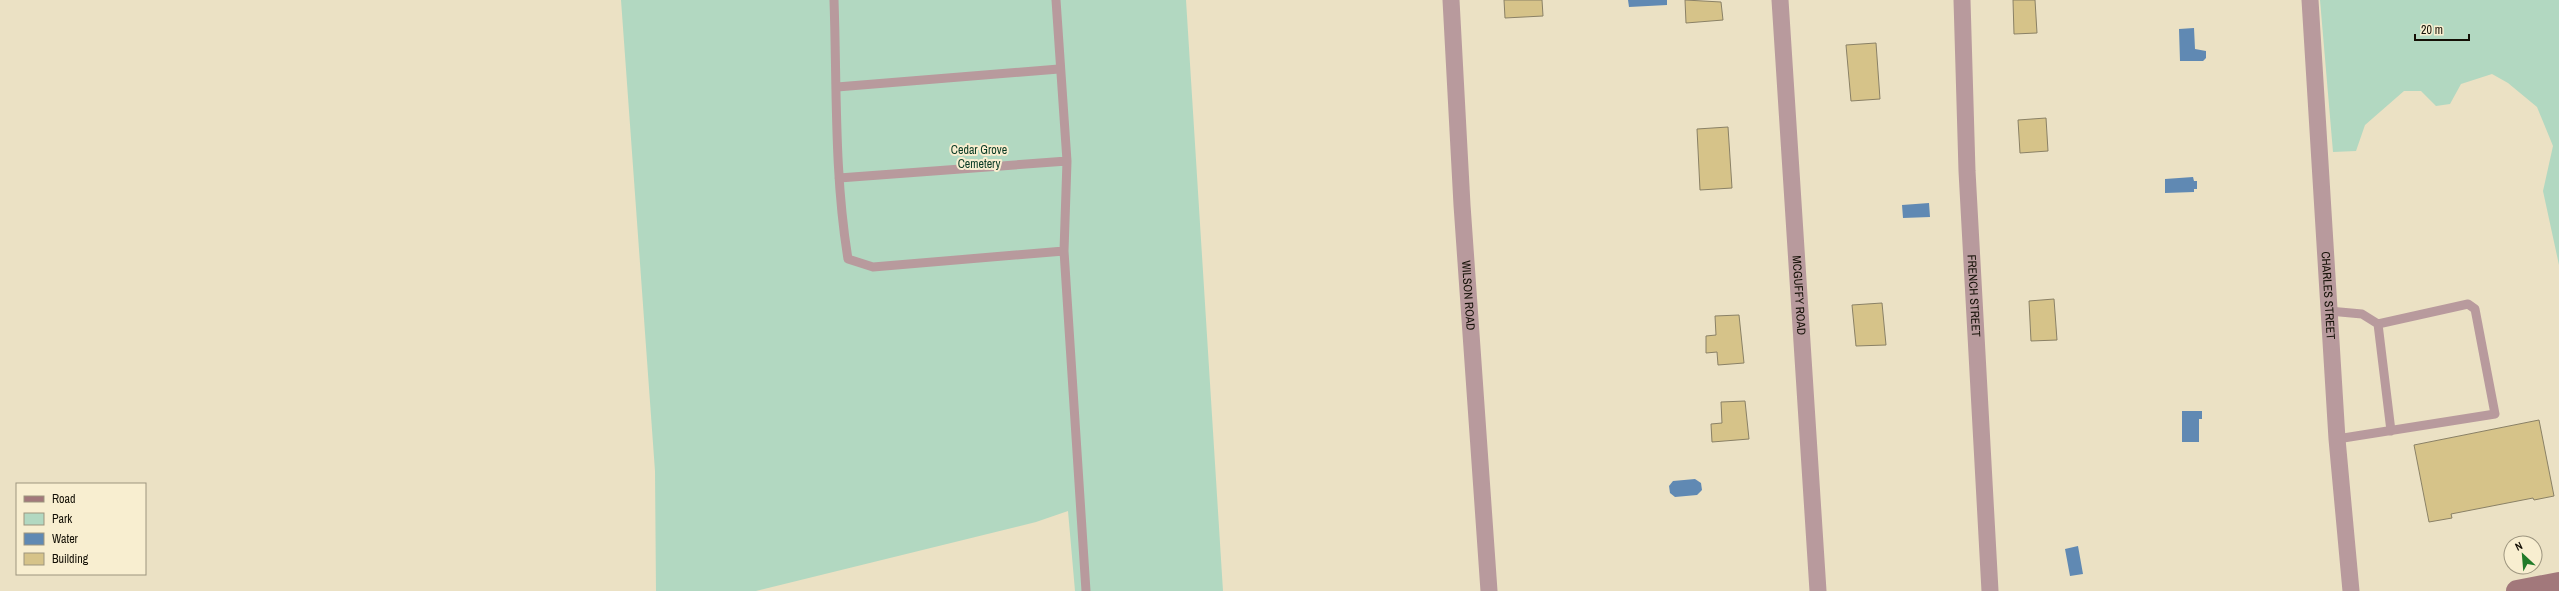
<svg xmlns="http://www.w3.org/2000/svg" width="2559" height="591" font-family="'Archivo Narrow',sans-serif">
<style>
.green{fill:#b2d8c1}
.water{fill:#6089b3}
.building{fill:#d6c389;stroke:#8a8166}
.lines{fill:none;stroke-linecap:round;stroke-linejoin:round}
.lane{stroke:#b89a9d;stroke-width:9}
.street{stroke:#b89a9d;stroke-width:17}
.secondary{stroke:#a2787b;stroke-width:22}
.labels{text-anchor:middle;stroke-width:4;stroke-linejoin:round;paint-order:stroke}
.park-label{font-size:12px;fill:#083a24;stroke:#f8eed0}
.street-label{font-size:12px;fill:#141006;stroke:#f8eed0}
</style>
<rect width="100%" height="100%" fill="#ebe1c4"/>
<path class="green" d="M621 0H1186L1223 591H1075L1068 511 1036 522 756 591H656L655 471Z
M2320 0H2559V265L2543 191 2553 146 2537 107 2508 83 2492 74 2461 84 2450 104 2436 106 2421 91H2404L2365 125 2356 151 2333 152Z"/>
<path class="water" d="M1628 0H1667V5L1629 7Z
M2194 28 2195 49 2206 51V58L2203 61H2180L2179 29Z
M2193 177 2194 181H2197V189H2194V192L2165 193V179Z
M1929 203 1930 217 1903 218 1902 205Z
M2182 411H2202V419H2199V442H2182Z
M1695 479 1701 483 1702 490 1697 495 1675 497 1670 493 1669 486 1673 481Z
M2078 546 2083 574 2070 576 2065 549Z"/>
<path class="building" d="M1504 0H1542L1543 16 1505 18Z
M1685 0 1721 2 1723 20 1686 23Z
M2013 0H2035L2037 33 2014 34Z
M1876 43 1880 99 1851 101 1846 45Z
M2046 118 2048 151 2020 153 2018 120Z
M1728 127 1732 188 1700 190 1697 129Z
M2054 299 2057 340 2031 341 2029 301Z
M1882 303 1886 345 1856 346 1852 305Z
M1739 315 1744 363 1718 365 1717 352 1706 353V336L1716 335 1715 316Z
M1745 401 1749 439 1712 442 1711 424 1722 423 1721 402Z
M2539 420 2554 496 2534 500 2533 498 2451 514 2452 518 2429 522 2414 445Z"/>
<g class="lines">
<path class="lane" d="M834 0C837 86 834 174 848 259L873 267 1064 251
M1056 0 1067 161 1064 251 1086 591
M837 87 1059 69
M839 178 1067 161
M2329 311 2362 314 2378 324 2468 304 2475 309 2495 414 2337 439
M2378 324 2391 431"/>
<g class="street">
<path id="s1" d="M1451 0 1462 205 1489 591"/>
<path id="s2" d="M1780 0 1818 591"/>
<path id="s3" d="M1962 0 1967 171 1990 591"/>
<path id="s4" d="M2310 0 2337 439 2351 591"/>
</g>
<path class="secondary" d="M2517 591 2559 583"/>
</g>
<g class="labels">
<g class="park-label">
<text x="979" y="154">Cedar Grove<tspan x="979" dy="14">Cemetery</tspan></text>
</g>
<g class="street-label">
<text dy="4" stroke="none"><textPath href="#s2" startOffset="296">MCGUFFY ROAD</textPath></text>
<text dy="4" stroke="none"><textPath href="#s1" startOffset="296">WILSON ROAD</textPath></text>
<text dy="4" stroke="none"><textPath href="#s3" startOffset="296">FRENCH STREET</textPath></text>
<text dy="4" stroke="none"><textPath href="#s4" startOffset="296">CHARLES STREET</textPath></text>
</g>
</g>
<rect x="16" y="483" width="130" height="92" fill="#f8eed0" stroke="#9d957f"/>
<rect x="24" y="496" width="20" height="6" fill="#a2787b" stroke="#9d957f"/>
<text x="52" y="503" font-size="12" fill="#141006">Road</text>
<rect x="24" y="513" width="20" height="12" fill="#b2d8c1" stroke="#9d957f"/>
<text x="52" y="523" font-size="12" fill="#141006">Park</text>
<rect x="24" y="533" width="20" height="12" fill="#6089b3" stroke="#9d957f"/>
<text x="52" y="543" font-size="12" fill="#141006">Water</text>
<rect x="24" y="553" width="20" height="12" fill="#d6c389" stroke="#9d957f"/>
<text x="52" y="563" font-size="12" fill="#141006">Building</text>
<g transform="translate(2523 555) rotate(334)"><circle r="19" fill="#f8eed0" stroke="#9d957f"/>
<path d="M0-3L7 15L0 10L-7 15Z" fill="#217a29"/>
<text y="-6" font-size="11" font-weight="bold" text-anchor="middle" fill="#141006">N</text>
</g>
<path d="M2415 34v6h54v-6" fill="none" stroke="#141006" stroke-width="2"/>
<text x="2421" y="34" font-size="12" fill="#141006" stroke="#f8eed0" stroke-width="3" paint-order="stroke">20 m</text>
</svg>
